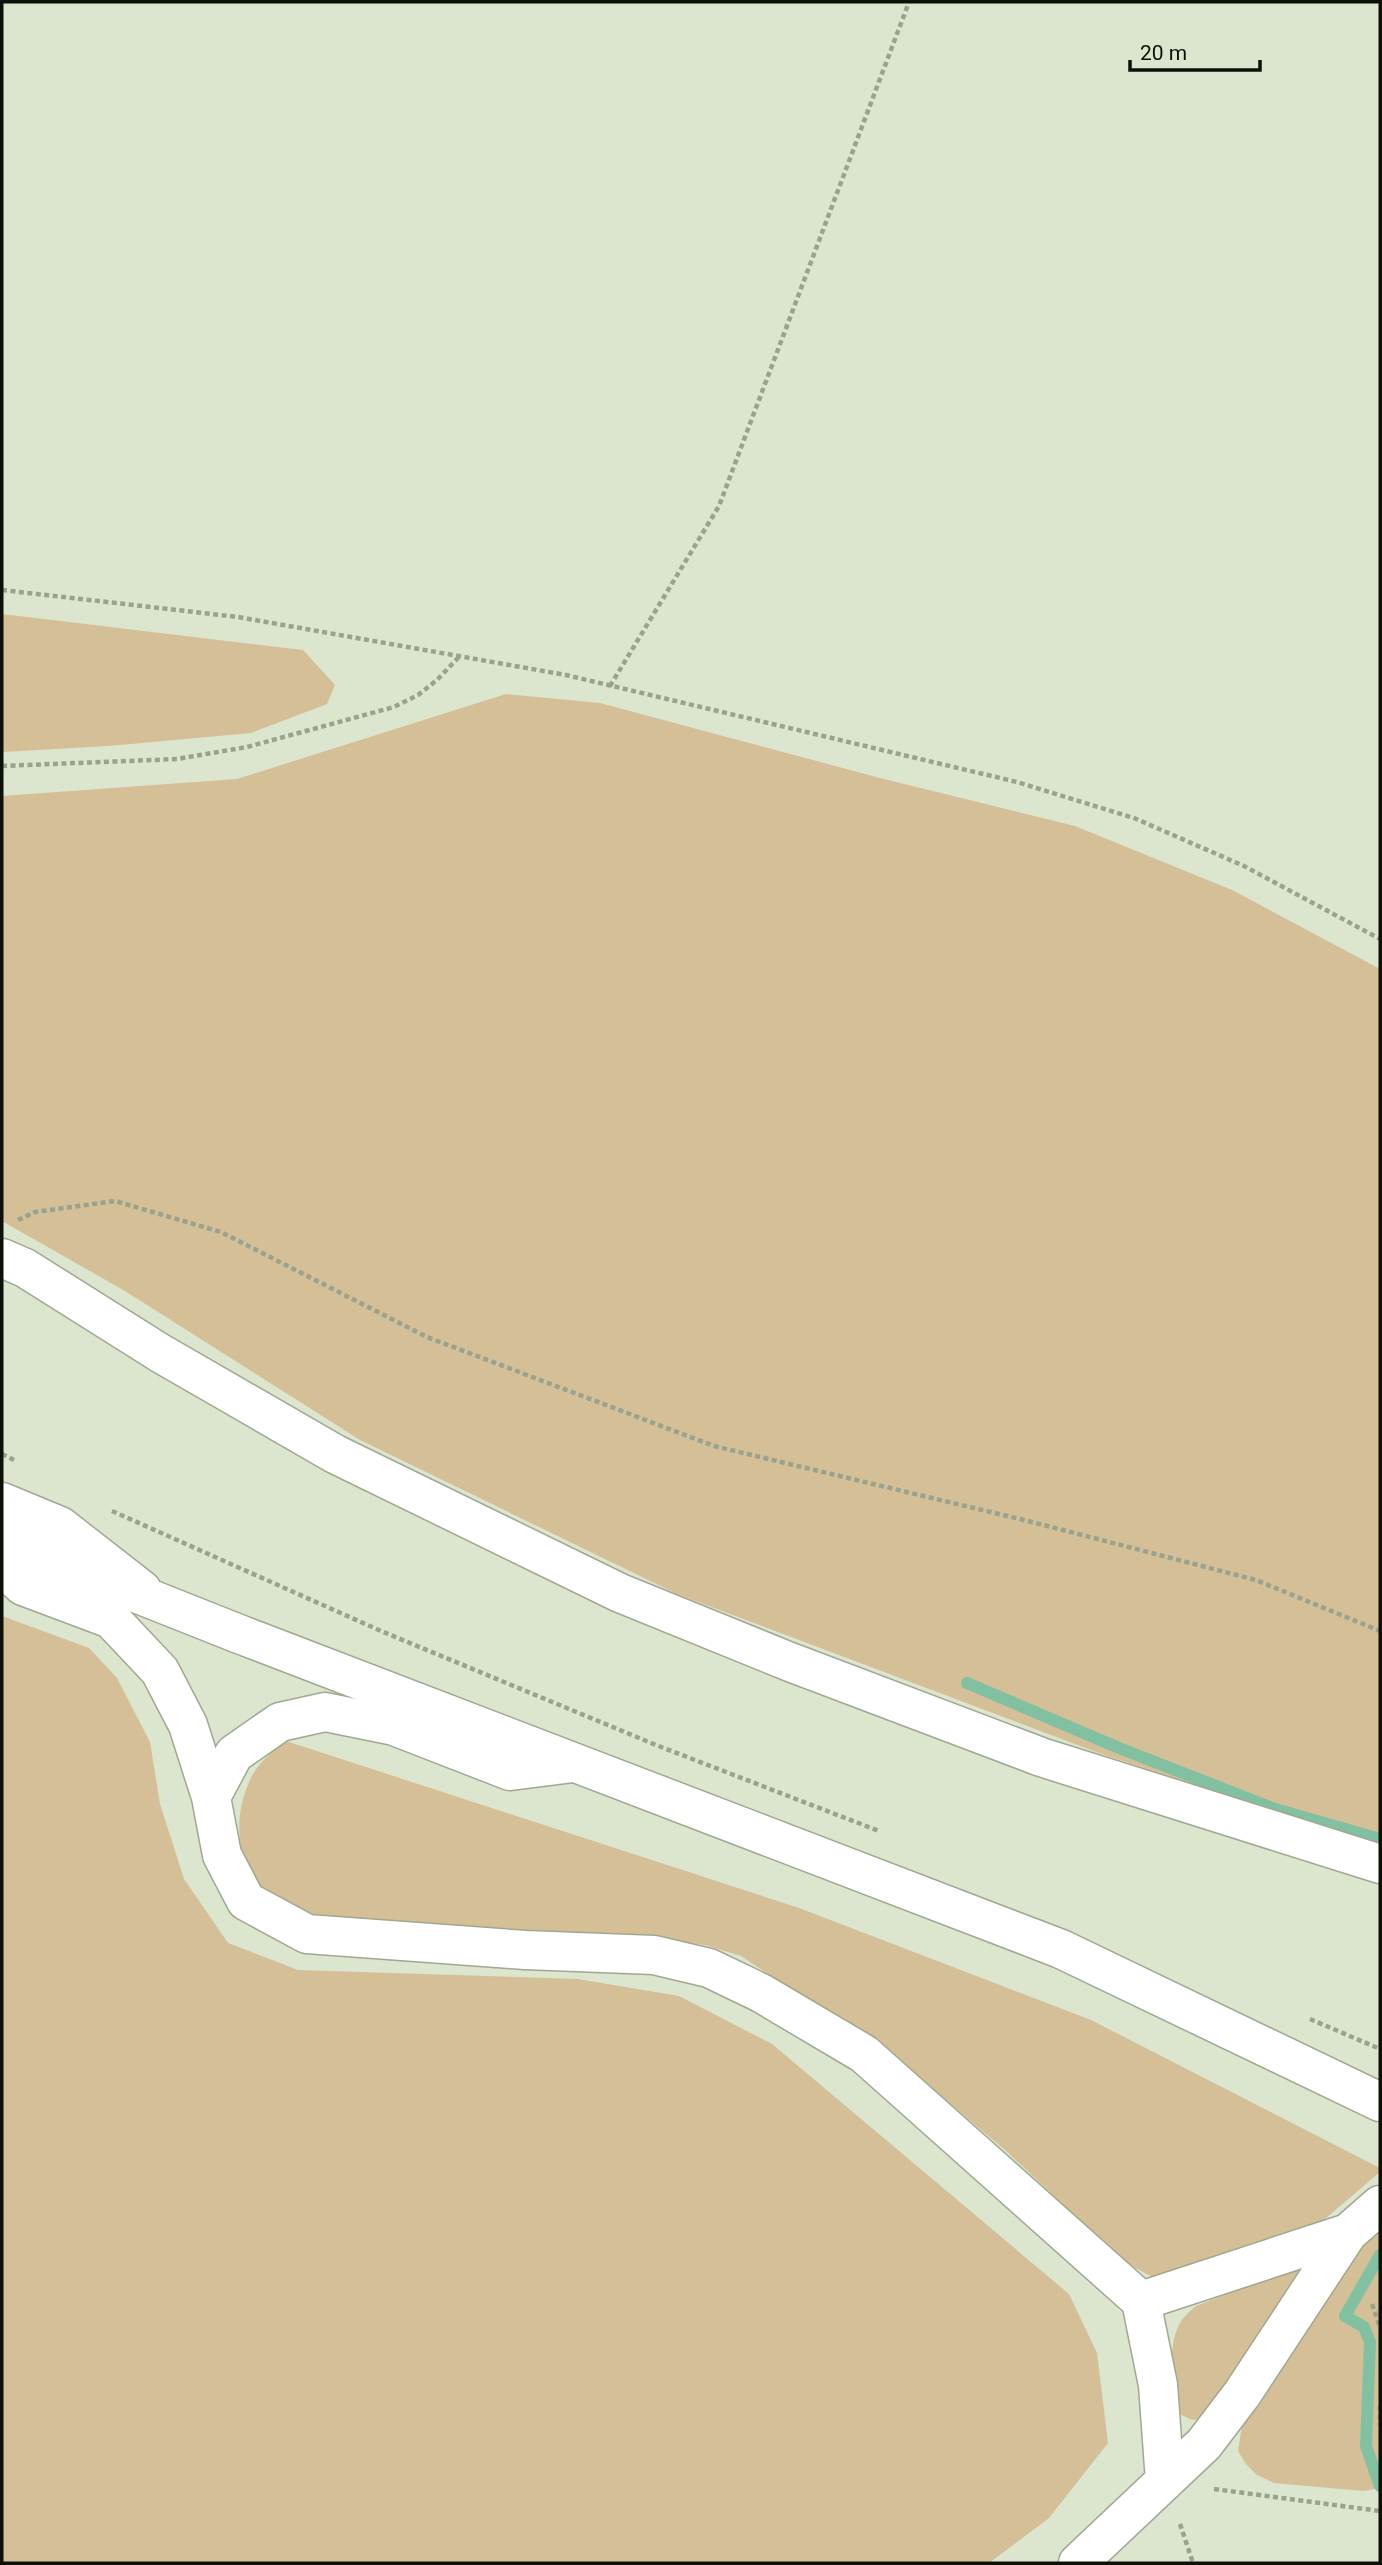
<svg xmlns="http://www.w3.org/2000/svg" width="1382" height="2565" font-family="Roboto,sans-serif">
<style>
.green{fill:#d4bf96}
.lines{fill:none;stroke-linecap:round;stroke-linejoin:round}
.stream{stroke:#82c0a2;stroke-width:12}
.street-casing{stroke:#a0a891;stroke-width:41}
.secondary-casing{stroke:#a0a891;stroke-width:41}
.path{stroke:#9aa18e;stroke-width:4.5;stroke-dasharray:5 3.5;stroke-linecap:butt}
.street{stroke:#fff;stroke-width:38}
.secondary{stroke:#fff;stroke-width:38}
</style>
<rect width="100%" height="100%" fill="#dce5cd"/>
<path class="green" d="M2 614 303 650 335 685 327 704 251 733 109 746 2 752Z
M506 694 600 703 880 778 1075 826 1232 890 1380 969V1846L1096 1752 677 1594 360 1440 125 1291 2 1221V796L237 779Z
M2 1616 89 1648 117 1678 150 1742 160 1804 184 1879 228 1943 298 1970 578 1979 679 1996 772 2044 1069 2294 1097 2353 1108 2443 1049 2518 989 2563H2Z
M286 1741 799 1908 1091 2020 1380 2168V2172L1312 2230 1173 2281 1151 2276 1127 2264 1005 2150 933 2089 864 2037 741 1956 705 1945 676 1941 319 1919C299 1910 277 1903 262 1888 233 1858 234 1811 252 1776 260 1761 273 1751 286 1741Z
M1380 2229V2488L1364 2491 1274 2483 1257 2475 1246 2464 1238 2451 1242 2426 1262 2387 1355 2251Z
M1298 2267 1304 2271 1204 2418C1194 2422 1189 2419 1180 2414 1170 2394 1168 2348 1178 2327 1182 2318 1188 2313 1196 2306Z"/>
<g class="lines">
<path class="stream" d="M967 1683 1119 1748 1275 1809 1380 1839
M1380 2255 1345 2316 1364 2327 1370 2342 1366 2446 1380 2486"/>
<g class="street-casing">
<path id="street" d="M2 1258 25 1268 160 1353 335 1454 620 1593 790 1662 1041 1757 1380 1864
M2 1502 60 1526 142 1590
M2 1567 23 1586 111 1619 160 1671 188 1725 211 1797 222 1855 246 1901 307 1934 525 1950 654 1955 709 1968 761 1993 864 2054 1141 2301 1158 2385 1165 2481
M211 1797 234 1754 280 1722 325 1712 394 1726 510 1771 573 1763
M1141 2301 1348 2233
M1078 2563 1204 2444 1242 2394 1348 2233 1380 2205"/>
</g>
<g class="secondary-casing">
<path id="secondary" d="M2 1540 239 1634 1061 1949 1380 2102"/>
</g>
<path class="path" d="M2 590 238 617 566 675 1017 782 1134 818 1244 866 1380 939
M610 686 719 506 909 2
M2 766 177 759 247 747 394 707 418 695 437 680 458 658
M18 1220 35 1212 115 1201 221 1232 427 1337 714 1446 1024 1520 1256 1580 1380 1631
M2 1454 14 1460
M112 1511 381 1631 656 1745 879 1831
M1310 2019 1380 2049
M1372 2304 1380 2327
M1380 2406V2425
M1214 2489 1380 2511
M1180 2524 1193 2563"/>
<use href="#street" class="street"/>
<use href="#secondary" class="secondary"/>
</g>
<rect width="1382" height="2565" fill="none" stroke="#0d1008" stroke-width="7"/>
<path d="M1130 60v10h130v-10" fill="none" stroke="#0d1008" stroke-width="3.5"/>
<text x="1140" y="60" font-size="21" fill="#0d1008" stroke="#dce5cd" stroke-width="5" paint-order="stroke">20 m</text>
</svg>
